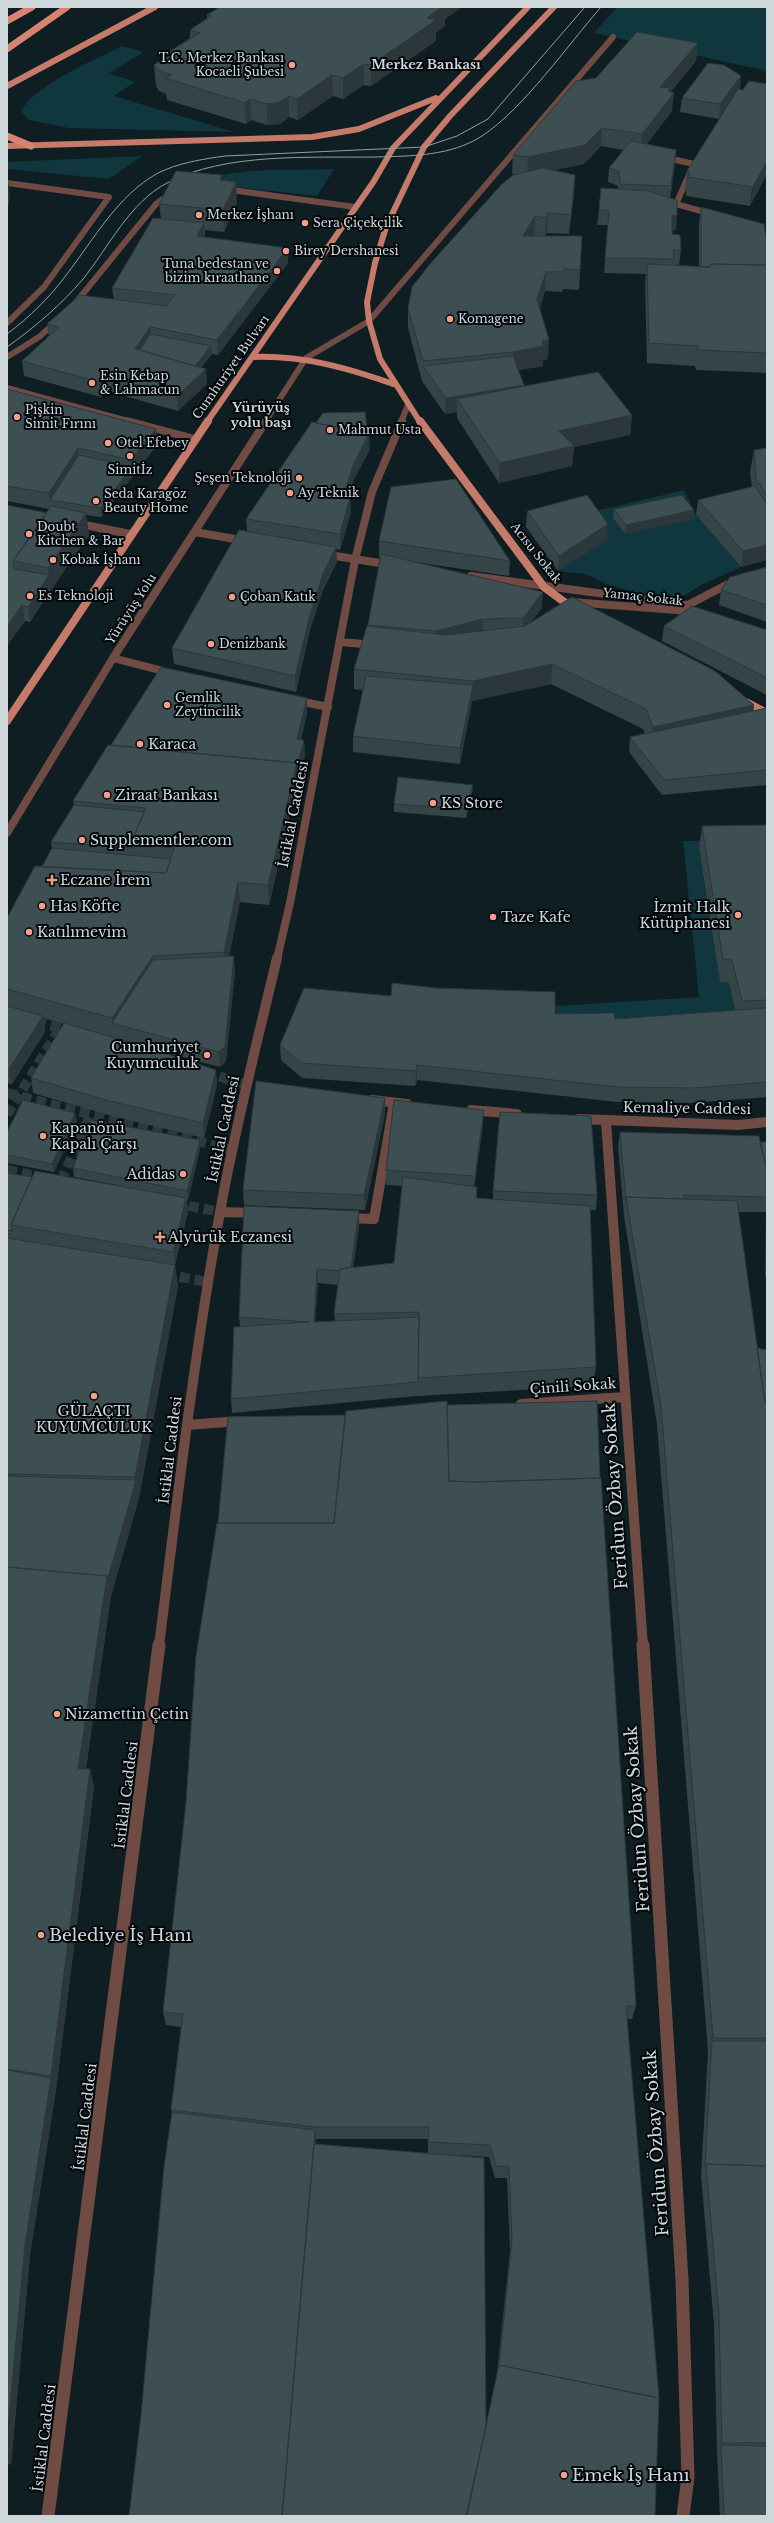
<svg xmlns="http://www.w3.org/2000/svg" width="774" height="2523" font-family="'Libre Baskerville',serif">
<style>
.green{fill:#10363e}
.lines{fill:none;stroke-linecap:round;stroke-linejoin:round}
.pedestrian-tunnel{stroke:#2b3a3e;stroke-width:10;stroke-dasharray:10 5;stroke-linecap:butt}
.pedestrian-far3{stroke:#704b43;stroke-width:6}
.pedestrian-far2{stroke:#704b43;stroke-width:8}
.pedestrian-far1{stroke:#704b43;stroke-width:10}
.pedestrian{stroke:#704b43;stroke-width:13}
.minor-far1{stroke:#704b43;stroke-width:6}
.minor{stroke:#704b43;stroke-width:8}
.primary-far1{stroke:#c67a69;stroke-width:6}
.primary{stroke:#c67a69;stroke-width:8}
.trunk{stroke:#d78370;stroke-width:7}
.tram{stroke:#929ea1;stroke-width:1}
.wall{fill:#344447;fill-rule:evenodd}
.shaded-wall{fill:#2b373a}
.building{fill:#3d4f53;stroke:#2b373a}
.poi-dot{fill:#f49e8a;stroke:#030709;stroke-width:1.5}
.labels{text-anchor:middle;stroke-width:4;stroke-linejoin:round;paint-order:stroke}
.far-poi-label{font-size:12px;fill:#ced8db;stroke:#030709;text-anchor:start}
.far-street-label{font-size:12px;fill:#ced8db;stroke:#030709}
.far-quarter-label{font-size:13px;font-weight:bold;fill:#ced8db;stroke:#030709}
.poi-label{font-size:14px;fill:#ced8db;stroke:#030709;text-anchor:start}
.street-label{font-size:14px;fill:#ced8db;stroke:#030709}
.near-street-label{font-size:17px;fill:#ced8db;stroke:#030709}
.near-poi-label{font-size:17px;fill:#ced8db;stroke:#030709;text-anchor:start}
</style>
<rect width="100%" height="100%" fill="#0e1e22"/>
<path class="green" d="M617 7H767V71L594 33Z
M122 46 144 52 109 73 135 82 114 96 234 132 69 128 29 120 21 111C34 85 95 60 122 46Z
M142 156 109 179 7 169V162Z
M334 169 317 196 198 183C229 166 297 171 334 169Z
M684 490 696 515 741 567 701 585 685 595 668 599 645 595 607 584 585 574 558 571 607 540 587 513Z
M767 840 699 849 720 981 729 983 738 1024 553 1030 540 1007 699 997 683 841Z"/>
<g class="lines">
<path class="pedestrian-tunnel" d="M7 1014 74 1032
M205 1072 246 1085
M7 1093 232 1150
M7 1115 60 1028
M7 1170 46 1178
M61 1181 90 1116
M174 1203 220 1212
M165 1274 208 1282"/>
<path class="pedestrian-far3" d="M7 183 109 197 44 287 7 323
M224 189 355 207
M73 306 156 204 173 192
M7 357 39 337 57 321
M7 388 131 422
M265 422 306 358 369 321 613 37
M401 422 408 405"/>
<path class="pedestrian-far2" d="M127 421 195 439
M75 523 130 534
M195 532 246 541
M323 554 392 565
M471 576 687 605
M682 608 734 581
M341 642 375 645
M113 658 171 673
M294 700 328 707
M7 833 113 658 266 421
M277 959 290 903 355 560 372 492 402 421"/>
<path class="pedestrian-far1" d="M372 1100 407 1104
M471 1110 517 1114
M579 1119 738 1125 767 1122
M606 1121 643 1646
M220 1212 257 1213
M345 1218 374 1219 394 1103
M521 1404 625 1397
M187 1425 240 1421
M159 1646C177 1501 194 1356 220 1212 235 1127 257 1043 277 958"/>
<path class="pedestrian" d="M643 1645 682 2280 688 2477 683 2516
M48 2516 159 1645"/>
<path class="minor-far1" d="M662 157 694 164 676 204 712 214"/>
<path class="minor" d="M571 602 677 610 696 616"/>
<path class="primary-far1" d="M7 86 155 7
M7 146 312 137 359 129 436 98
M252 357C303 355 348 368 396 385
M207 422 374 181 393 148 528 7
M420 422 380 359 369 321 367 302 375 263 386 227 424 147 450 116 554 7"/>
<path class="primary" d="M420 421 544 587 575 610
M742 700 767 713
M7 721 208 421"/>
<path class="trunk" d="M7 21 32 7
M7 49 67 7
M7 136 31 146"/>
<path class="tram" d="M7 334C30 317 50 297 67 274 94 239 118 195 158 173 178 163 203 159 225 156L424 147 457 136 488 119 585 7
M7 347C35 327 61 305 83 279 108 248 130 202 167 183 226 152 311 158 376 157 412 156 451 156 482 136 523 109 568 45 601 7"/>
</g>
<path class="wall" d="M220 7H462L445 19V26L436 32V41L371 86 364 85 343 99 333 96 298 120 289 117 280 124 267 125 251 120 246 124 167 100 166 94 159 91 156 86 154 65 164 59V55L190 38V30L207 19V15Z
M696 61 670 92 672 111 647 144 676 150 670 198 676 230 672 231V234L681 250 679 265H673L699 267V222L701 207 767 245V373L696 370 695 366 647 363 645 284 646 274 604 273 608 225H597L599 210 618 189V186L608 182 609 168 623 150 601 146 584 164 552 170 575 175 574 195 569 234 547 233 545 236H582L579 290 563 289 562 292 545 291 540 308 548 359 543 360V366L518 370 524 386 632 415 630 435 574 447 572 466 499 483 457 418V412L445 414 422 381 408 328V308L516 174H512L513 155 596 78Z
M767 84 750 206 686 196V191L685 190 687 171 723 113 719 119 680 112 682 98 740 89 743 90Z
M222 181 237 203 224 232 205 230V237L288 263 218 355 212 354 201 367 206 369 207 384 178 411 107 391 101 397 24 376 22 361 49 337 47 324 114 300 112 288 161 219 159 204Z
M7 389 156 429 157 445 101 517 86 515 89 535 51 590 30 622 25 621 7 646V505L47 513 49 509 7 501Z
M767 448V560L741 567 696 515 698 500 752 487 750 472 754 450Z
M370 449 353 481 348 496 350 497 351 512 340 550 336 549 337 562 323 590 310 630 296 692 174 664 172 648 247 531 246 519Z
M614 509 694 510 693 519 625 534 613 518Z
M527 511 607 540 558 571 526 527Z
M379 541 510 561 509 576 415 562 542 608 530 623 754 705 753 711 767 708V785L662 795 629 752 630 737 645 733 643 729 551 684 472 701 460 764 353 752V736L363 690 354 689V669L368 626 380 557H379Z
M767 567V622L719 605 721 590Z
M664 626 767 630V695L662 641Z
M307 698V714L301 740H304L305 756 297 783 269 905 240 902 229 956 235 971 226 1061 220 1067 143 1046 216 1070 217 1085 204 1138 112 1116 33 1093 31 1078 64 1024 43 1018 45 1032 12 1084 7 1083V918L42 867 52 848 51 842 74 805 73 801 111 745Z
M473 785 472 794 466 818 394 812V804Z
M767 825V1097L692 1103 617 1102 417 1080 415 1086 302 1078 281 1060 280 1045 555 1014 615 1019 735 1010 729 983 720 982 699 848 702 826Z
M75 1113 77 1122 54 1172 7 1163V1132Z
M385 1113 365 1210 244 1205 243 1190Z
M483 1125 474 1187H477V1198L493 1199V1191L597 1195 596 1210H590L596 1367 593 1386 417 1396 232 1413 231 1399 240 1326 239 1317 359 1226 353 1267 394 1263 402 1186 386 1185V1170ZM318 1283 338 1285 334 1314 335 1321 315 1322Z
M620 1132 760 1143 767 1141V1277L765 1276 766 1212H738L757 1348 767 1350V2516H720L717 2451 714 2324 701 2176 708 2051 657 1425 624 1216 618 1147Z
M200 1149 188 1200 187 1199 188 1212 175 1265 178 1286 139 1498 111 1596 86 1769H90L94 1787 56 2090 30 2255 11 2465 7 2463V1173L32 1177 122 1186 74 1177 73 1168Z
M447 1401V1405L597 1401 600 1478H601L636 2006 632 2019H627L659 2398 655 2516H129L141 2415 164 2167 172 2112 171 2110 181 2027 166 2025 163 2012 186 1803 196 1656 217 1523H218L228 1417 345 1415 346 1411ZM316 2139H428V2153L316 2144ZM454 2155 489 2157 495 2178H507L510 2251 497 2373 474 2481 486 2426 484 2158Z"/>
<path class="shaded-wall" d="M439 7H462L445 19V26L436 32V41L371 86V65Z
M698 43 696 61 670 93H674L672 111 640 153 642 134 660 87Z
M364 64V85L343 99V78Z
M332 75 333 96 298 120 297 99Z
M741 76 740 90 719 119 720 104Z
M289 96V117L280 124 267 125V104Z
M250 99 251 120 246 124 245 103Z
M602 128 601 146 584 164 527 176 528 157Z
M676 150 675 165 670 201 671 186Z
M767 161V175L750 206 753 187Z
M7 172 10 196 7 213Z
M575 175 574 195 569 234 571 215Z
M236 182 237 203 224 232 223 210Z
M548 213 547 233 545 237 546 218Z
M677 215 676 230 670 231 672 216Z
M535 216 534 235 522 255 523 236Z
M204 223 205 238 197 236Z
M288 248V263L218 355 217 340Z
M546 272 545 291 536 319 537 299Z
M150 327 151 342 141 357 135 349Z
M549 340 548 359 543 360V366L512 372 513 352 542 341Z
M211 346 212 354 191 380 190 371Z
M206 369 207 384 178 411 177 396Z
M106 376 107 391 101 397 99 382Z
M524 385 523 401 457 399V412L445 414 446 398Z
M632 415 630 435 574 447 572 466 499 483 500 463 559 431Z
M156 429 157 445 101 517 100 508 132 467 131 460Z
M369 434 370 449 353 481 344 511 343 496 353 466Z
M78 448 80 464 50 500 49 493Z
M350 497 351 512 340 550V534Z
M694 510 693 519 625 534 626 525Z
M86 513 89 535 51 590 30 622 28 607 49 575 48 568Z
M608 524 607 540 558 571 559 556Z
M767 545V560L741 567 743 551Z
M336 547 337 562 323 590 310 630 296 692 295 676 310 615 323 574Z
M543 592 542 608 522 633 523 618Z
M22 605 25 621 7 646V627Z
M483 619V634L436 646V631Z
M552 664 551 684 472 701 460 764V748L473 685V681Z
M307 698V714L297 755V739Z
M754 705 751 726 651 747 653 727Z
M304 740 305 756 297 783 269 905 268 885 297 763Z
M473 785 472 794 466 818V809Z
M238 882 240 902 226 972 224 952Z
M153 956 155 976 112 1023V1018Z
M234 956 235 971 226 1061 220 1067 219 1052Z
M43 1016 45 1032 12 1084 9 1069Z
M417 1065V1080L415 1086 416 1071Z
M216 1070 217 1085 204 1138 203 1123Z
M385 1098V1113L365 1210 364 1195Z
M484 1110 483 1125 474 1191 475 1176Z
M75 1113 77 1122 54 1172 52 1164Z
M200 1140V1149L188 1200 187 1191Z
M186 1198 188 1212 175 1265 178 1286 139 1498 111 1596 83 1787 78 1769 107 1576 136 1480 135 1477 175 1267 173 1252Z
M359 1211V1226L351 1286V1271Z
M317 1269 318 1283 314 1337V1322Z
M90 1769 94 1787 56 2090 30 2255 11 2465 7 2459V2438L25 2245 51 2078V2076Z
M315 2130 316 2139 284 2516Z"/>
<path class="building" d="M220 7H442L427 18 436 20 371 65 364 64 343 78 332 75 297 99 289 96 280 102 267 104 250 99 245 103 165 78 172 75 157 70 154 65 168 56 164 55 200 33 190 30 211 16 207 15Z
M637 32 698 43 660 87 670 88 668 91 674 93 642 134 602 128 585 145 528 157 513 155 576 81 596 78Z
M708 63 724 65 741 76 720 104 682 98Z
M749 81 767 84V161L753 187 688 177 690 172 687 171 738 89 743 90Z
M631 141 676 150 671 186 620 184 619 171 609 168Z
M543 168 575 175 571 215 548 213 546 218 535 216 523 236H582L580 270 564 269V272H546L537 299 549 340 542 341 544 346 513 352 423 361 408 308 412 287 430 264 501 185 513 175Z
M176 171 222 175 220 180 236 182 223 210 159 204Z
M601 188 648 191 677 200V215L672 216V234L680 235 681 250H673L674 259 605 258 609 211 599 210Z
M701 207 764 224 767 245V265L711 264 710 267H701Z
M153 218 204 223 197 236 288 248 217 340 150 327 135 349 206 369 177 396 106 376 99 382 22 361 59 327 47 324 80 295 166 306 175 295 112 288Z
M647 264 710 267 711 264 767 265V353L698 350V346L649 343Z
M150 334 211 346 195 366 140 350Z
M513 356 524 385 446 398 423 366Z
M598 372 632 415 559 431 574 446 500 463 457 399Z
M7 389 156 429 131 460 78 448 49 493 7 486Z
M365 412 368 433 316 423 323 413Z
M312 422 369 434 353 466 343 496 350 497 340 534 246 519Z
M767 448V495L756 479 754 450Z
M79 455 132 467 100 508 50 500Z
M456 479 510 561 379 541 391 487Z
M755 486 767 504V545L743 551 698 500Z
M587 495 608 524 559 556 527 511Z
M682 495 694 510 626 525 614 509Z
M7 505 47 513 13 561 14 569 49 575 28 607 22 605 7 627Z
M51 506 86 513 48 568 13 561Z
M239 530 336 547 323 574 310 615 295 676 172 648Z
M381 554 543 592 523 618 483 619 436 631 368 625Z
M767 567V605L721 590 730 577Z
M572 597 715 671 754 705 653 727 646 709 552 664 473 681 354 669 367 626 446 635 525 626Z
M692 606 767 630V678L664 626Z
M161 667 307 698 297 739 304 740 297 767V763L111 745Z
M366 676 473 685 460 748 353 736Z
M767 708V770L664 780 630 737Z
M108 745 297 763 268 885 238 882 224 952 153 956 112 1018 7 989V918L35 866 166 873 174 848 131 843 146 808 73 801Z
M398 777 473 785 466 809 394 804Z
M74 805 144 812 131 843 132 848 51 842Z
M767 825V1000L742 1001 732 960 723 959 702 826Z
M52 848 171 859 166 873 42 867Z
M234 956 225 1046 219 1052 112 1023 153 960Z
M392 983 436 988 555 992V1014L614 1013 615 1019 767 1008V1082L695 1088 618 1087 417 1065 416 1071 301 1063 280 1045 304 988 391 996Z
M7 1006 43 1016 9 1069H7Z
M64 1023 143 1046 216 1070 203 1123 110 1101 31 1078Z
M256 1081 385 1098 364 1195 243 1190Z
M23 1100 75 1113 52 1164 7 1155V1132Z
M394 1100 484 1110 475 1176 386 1170Z
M500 1112 591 1116 597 1195 493 1191Z
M91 1120 200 1140 187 1191 73 1168Z
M620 1132 759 1136 767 1170V1197L684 1195V1199L626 1197V1201Z
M767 1141V1170L760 1143Z
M35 1171 186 1198 173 1252 11 1225Z
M7 1173 32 1177 11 1225 13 1231 7 1230Z
M403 1177 477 1187 476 1198 590 1206 596 1367 418 1378 419 1312 334 1314 340 1269 394 1263Z
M626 1197 737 1201 765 1403 767 1405V2038H713L661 1406Z
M244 1206 359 1211 351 1267 340 1269 339 1271 317 1269 314 1322 419 1317 418 1382 231 1399 234 1327 309 1322 239 1317Z
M7 1238 175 1265 135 1477 7 1474Z
M757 1348 767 1350V1405L765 1403Z
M447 1401 449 1481 476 1482 601 1478 636 2006H626L659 2398 499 2365V2366L512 2240 509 2167 496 2166 490 2145 428 2142 429 2127H315L171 2110 183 2014 163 2012 186 1803 196 1656 217 1523H334L346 1411Z
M597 1401 600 1478 476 1482 449 1481 447 1405Z
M345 1415 334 1523H218L228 1417Z
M7 1476 136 1480 108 1578 107 1576 7 1567Z
M7 1567 107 1576 78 1769H90L51 2076 7 2069Z
M712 2041H767V2166L706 2164 705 2166Z
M7 2070 51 2078 25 2245 7 2438Z
M172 2112 315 2130 282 2516H129L141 2415 164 2167Z
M314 2144 484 2158 486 2426 466 2516H282Z
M706 2164 767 2166V2443H722L719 2314Z
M499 2365 659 2398 655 2516H467Z
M721 2445 767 2446V2516H724Z"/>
<g class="poi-dot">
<circle cx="292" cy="65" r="4"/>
<circle cx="199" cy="215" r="4"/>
<circle cx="305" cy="223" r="4"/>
<circle cx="286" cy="251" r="4"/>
<circle cx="277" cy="271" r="4"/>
<circle cx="450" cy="319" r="4"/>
<circle cx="92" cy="383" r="4"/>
<circle cx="17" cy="417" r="4"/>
<circle cx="330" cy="430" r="4"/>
<circle cx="108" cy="443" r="4"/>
<circle cx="130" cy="456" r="4"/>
<circle cx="299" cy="478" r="4"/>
<circle cx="290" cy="493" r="4"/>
<circle cx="96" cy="501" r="4"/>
<circle cx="29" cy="534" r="4"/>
<circle cx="53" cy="560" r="4"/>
<circle cx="30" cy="596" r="4"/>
<circle cx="232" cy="597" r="4"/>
<circle cx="211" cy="644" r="4"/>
<circle cx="167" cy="705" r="4"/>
<circle cx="140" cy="744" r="4"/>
<circle cx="107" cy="795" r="4"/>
<circle cx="433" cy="803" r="4"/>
<circle cx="82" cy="840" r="4"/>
<path d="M50 874h4v4h4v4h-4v4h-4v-4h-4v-4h4z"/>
<circle cx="42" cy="906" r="4"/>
<circle cx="738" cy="915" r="4"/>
<circle cx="493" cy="917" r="4"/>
<circle cx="29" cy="932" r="4"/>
<circle cx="207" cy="1055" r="4"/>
<circle cx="43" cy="1136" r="4"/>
<circle cx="183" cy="1174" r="4"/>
<path d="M158 1231h4v4h4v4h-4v4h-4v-4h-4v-4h4z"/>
<circle cx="94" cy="1396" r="4"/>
<circle cx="57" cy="1714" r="4"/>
<circle cx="41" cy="1935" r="4"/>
<circle cx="564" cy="2475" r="4"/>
</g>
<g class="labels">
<g class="far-poi-label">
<text x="284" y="62" text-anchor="end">T.C. Merkez Bankası<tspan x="284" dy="14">Kocaeli Şubesi</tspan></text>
<text x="207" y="219">Merkez İşhanı</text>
<text x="313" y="227">Sera Çiçekçilik</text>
<text x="294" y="255">Birey Dershanesi</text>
<text x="269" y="268" text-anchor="end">Tuna bedestan ve<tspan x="269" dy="14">bizim kıraathane</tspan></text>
<text x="458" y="323">Komagene</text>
<text x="100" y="380">Esin Kebap<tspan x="100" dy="14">&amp; Lahmacun</tspan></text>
<text x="25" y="414">Pişkin<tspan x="25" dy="14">Simit Fırını</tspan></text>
<text x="338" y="434">Mahmut Usta</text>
<text x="116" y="447">Otel Efebey</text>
<text x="130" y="474" text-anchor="middle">Simitİz</text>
<text x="291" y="482" text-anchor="end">Şeşen Teknoloji</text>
<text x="298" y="497">Ay Teknik</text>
<text x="104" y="498">Seda Karagöz<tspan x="104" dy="14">Beauty Home</tspan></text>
<text x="37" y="531">Doubt<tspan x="37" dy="14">Kitchen &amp; Bar</tspan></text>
<text x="61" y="564">Kobak İşhanı</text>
<text x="38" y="600">Es Teknoloji</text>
<text x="240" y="601">Çoban Katık</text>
<text x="219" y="648">Denizbank</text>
<text x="175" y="702">Gemlik<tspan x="175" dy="14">Zeytincilik</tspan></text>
</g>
<g class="far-street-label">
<text transform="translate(231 367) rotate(-55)" y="4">Cumhuriyet Bulvarı</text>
<text transform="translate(536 553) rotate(52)" y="4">Acısu Sokak</text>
<text transform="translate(643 597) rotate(6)" y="4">Yamaç Sokak</text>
<text transform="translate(131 609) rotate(-57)" y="4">Yürüyüş Yolu</text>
</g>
<g class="far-quarter-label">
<text x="426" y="69">Merkez Bankası</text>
<text x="261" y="412">Yürüyüş<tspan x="261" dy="15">yolu başı</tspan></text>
</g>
<g class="poi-label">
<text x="148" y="749">Karaca</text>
<text x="115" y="800">Ziraat Bankası</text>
<text x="441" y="808">KS Store</text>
<text x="90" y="845">Supplementler.com</text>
<text x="60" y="885">Eczane İrem</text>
<text x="50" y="911">Has Köfte</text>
<text x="730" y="912" text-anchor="end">İzmit Halk<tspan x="730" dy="16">Kütüphanesi</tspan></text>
<text x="501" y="922">Taze Kafe</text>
<text x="37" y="937">Katılımevim</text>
<text x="199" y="1052" text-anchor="end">Cumhuriyet<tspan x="199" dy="16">Kuyumculuk</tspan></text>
<text x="51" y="1133">Kapanönü<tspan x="51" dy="16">Kapalı Çarşı</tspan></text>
<text x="175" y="1179" text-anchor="end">Adidas</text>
<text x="168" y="1242">Alyürük Eczanesi</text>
<text x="94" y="1416" text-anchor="middle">GÜLAÇTI<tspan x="94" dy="16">KUYUMCULUK</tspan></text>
<text x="65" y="1719">Nizamettin Çetin</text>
</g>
<g class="street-label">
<text transform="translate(293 814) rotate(-79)" y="5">İstiklal Caddesi</text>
<text transform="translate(687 1108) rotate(1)" y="5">Kemaliye Caddesi</text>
<text transform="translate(223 1129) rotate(-78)" y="5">İstiklal Caddesi</text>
<text transform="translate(573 1386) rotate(-4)" y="5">Çinili Sokak</text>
<text transform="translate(170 1450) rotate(-83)" y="5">İstiklal Caddesi</text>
<text transform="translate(126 1795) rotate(-83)" y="5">İstiklal Caddesi</text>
<text transform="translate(85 2117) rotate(-83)" y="5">İstiklal Caddesi</text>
<text transform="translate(44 2438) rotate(-83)" y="5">İstiklal Caddesi</text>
</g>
<g class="near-street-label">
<text transform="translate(615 1496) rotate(-94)" y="6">Feridun Özbay Sokak</text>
<text transform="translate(637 1819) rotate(-94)" y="6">Feridun Özbay Sokak</text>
<text transform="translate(656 2143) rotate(-94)" y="6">Feridun Özbay Sokak</text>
</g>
<g class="near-poi-label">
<text x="49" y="1941">Belediye İş Hanı</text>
<text x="572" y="2481">Emek İş Hanı</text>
</g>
</g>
<rect width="774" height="2523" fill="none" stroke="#ced8db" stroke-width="16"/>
</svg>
